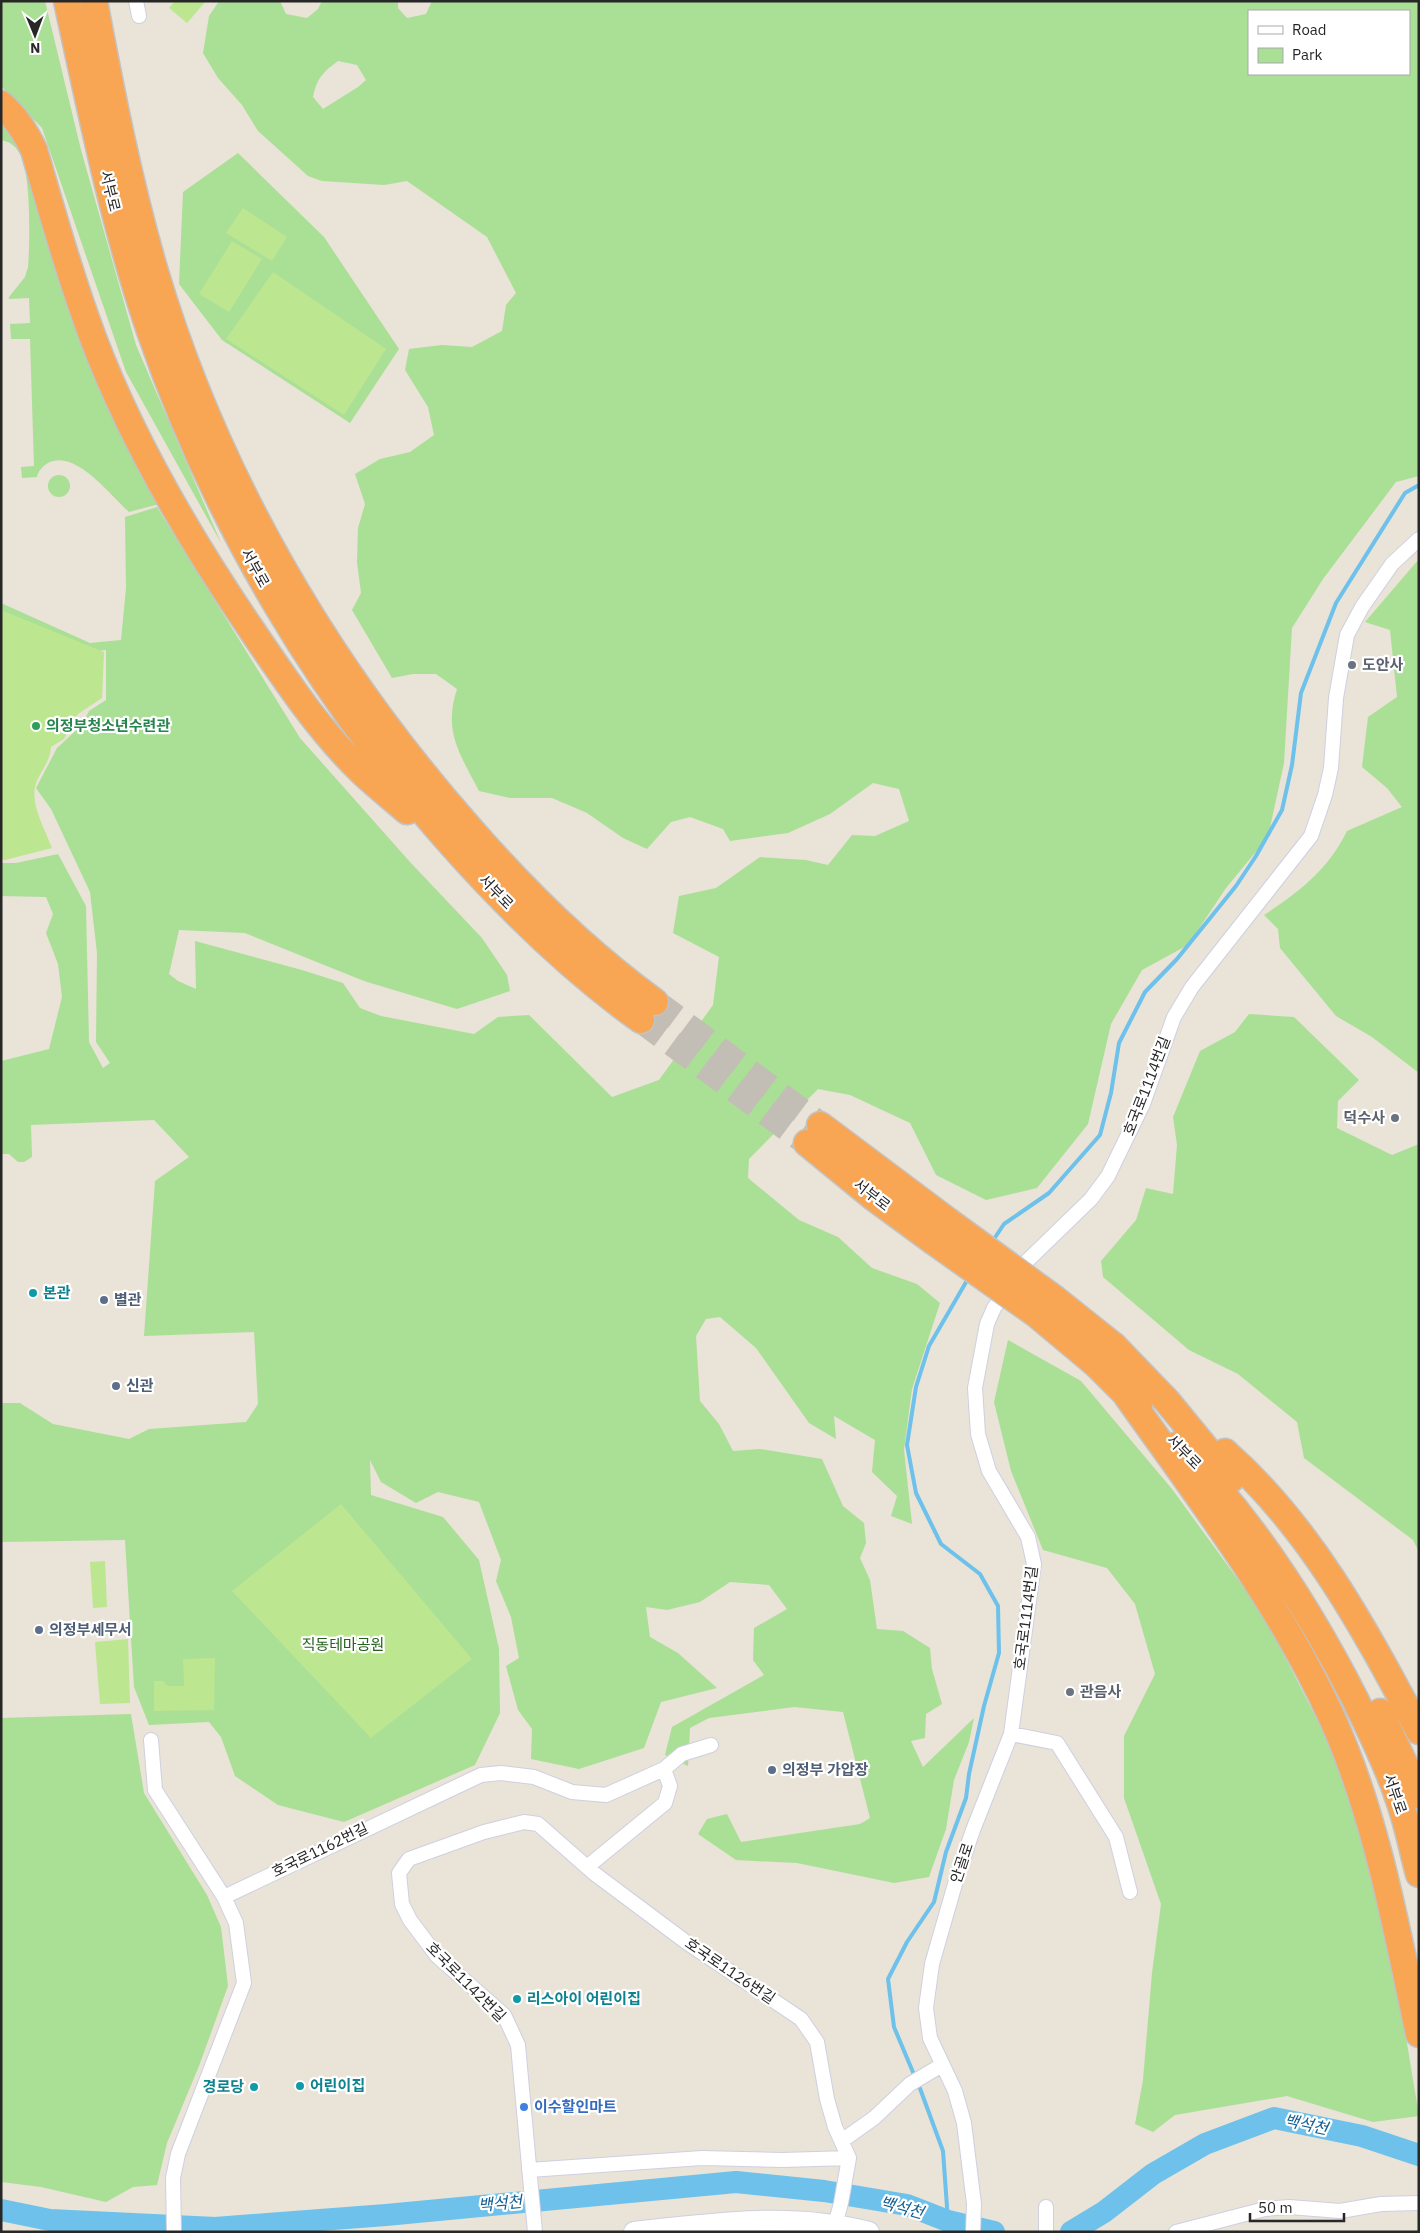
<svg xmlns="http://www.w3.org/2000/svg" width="1420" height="2233" font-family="'IBM Plex Sans','Noto Sans KR',sans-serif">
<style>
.green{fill:#aadf96;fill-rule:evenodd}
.pitch{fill:#bde691}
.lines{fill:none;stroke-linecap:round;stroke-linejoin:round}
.stream{stroke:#6dc1ea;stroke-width:4}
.river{stroke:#6dc1ea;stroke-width:22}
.highway-tunnel{stroke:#c2bdb5;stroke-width:26;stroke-dasharray:26 13;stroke-linecap:butt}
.street-casing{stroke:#ced0e0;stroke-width:16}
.secondary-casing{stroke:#ced0e0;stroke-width:22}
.highway-casing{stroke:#c3c3c3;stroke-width:29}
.street{stroke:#fff;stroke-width:14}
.secondary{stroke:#fff;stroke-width:20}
.highway{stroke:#f9a654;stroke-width:26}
.highway-bridge-casing{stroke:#c3c3c3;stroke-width:29;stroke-linecap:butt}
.highway-bridge{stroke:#f9a654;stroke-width:26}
.worship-dot{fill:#6b7280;stroke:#fff;stroke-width:2}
.leisure-dot{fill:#2e9e5b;stroke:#fff;stroke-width:2}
.culture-dot{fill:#0f9aa8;stroke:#fff;stroke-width:2}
.service-dot{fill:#5c6f8a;stroke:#fff;stroke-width:2}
.shop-dot{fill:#3f7fe0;stroke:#fff;stroke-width:2}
.labels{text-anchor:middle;stroke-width:4.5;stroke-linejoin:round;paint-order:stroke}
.street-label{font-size:15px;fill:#272727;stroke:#fff}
.worship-label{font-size:15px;font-weight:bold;fill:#5b616d;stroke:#fff;text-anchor:start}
.leisure-label{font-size:15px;font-weight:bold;fill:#27864d;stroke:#fff;text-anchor:start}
.culture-label{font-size:15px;font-weight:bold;fill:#0d838f;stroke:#fff;text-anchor:start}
.service-label{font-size:15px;font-weight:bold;fill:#4e5e75;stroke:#fff;text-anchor:start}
.park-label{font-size:15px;fill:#25601b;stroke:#fff}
.shop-label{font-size:15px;font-weight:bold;fill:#366cbe;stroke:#fff;text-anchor:start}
.water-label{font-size:16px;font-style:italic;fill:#115d91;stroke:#fff}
</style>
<rect width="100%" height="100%" fill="#e9e3d8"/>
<path class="green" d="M1 1H45L81 150 136 345 221 543 126 372 42 128 1 86Z
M219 1H280L286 14 307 18 318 9 322 1H398V8L407 18 426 14 432 1H1419V476L1396 482 1323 579 1292 628 1284 763 1268 837 1226 888 1188 945 1142 970 1111 1024 1088 1124 1037 1188 986 1200 936 1175 910 1123 850 1095 818 1089 749 1159 748 1178 799 1220 838 1237 872 1268 917 1284 940 1303 912 1389 904 1450 912 1524 891 1516 897 1496 872 1472 875 1440 834 1416 836 1439 809 1423 756 1348 720 1317 706 1319 696 1336 700 1401 719 1424 733 1451 760 1449 822 1459 843 1506 864 1523 866 1543 860 1558 870 1580 877 1629 903 1631 930 1648 932 1669 942 1704 926 1714 925 1738 911 1741 923 1767 974 1718 969 1742 954 1780 946 1829 929 1877 894 1883 797 1863 736 1860 698 1834 707 1819 727 1814 741 1842 860 1824 870 1818 843 1712 794 1707 709 1718 690 1728 688 1766 665 1755 672 1727 764 1675 753 1660 754 1628 787 1609 769 1585 730 1582 700 1602 667 1610 646 1607 650 1637 678 1653 717 1688 661 1702 644 1748 579 1769 531 1759 532 1729 518 1710 506 1666 519 1658 511 1617 496 1581 501 1560 479 1502 438 1492 416 1503 381 1482 370 1460 371 1495 443 1517 479 1560 499 1649 500 1713 475 1765 344 1822 278 1805 235 1776 221 1737 209 1722 149 1725 134 1687 125 1540 1 1542V1403H20L53 1424 129 1439 149 1429 246 1422 258 1404 254 1332 144 1336 155 1181 189 1157 154 1120 31 1125 32 1157 24 1162H18L9 1154H1V1061L49 1049 62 997 58 964 46 933 53 914 46 897 1 896V863H16L58 854 86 906 89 1042 103 1068 110 1063 96 1042 97 953 90 892 51 809 36 788 57 748 82 725 89 711 106 700V650L85 652 1 631V603L90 643 121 640 126 588 125 517 157 507 300 738 410 862 482 938 507 975 510 991 457 1009 364 981 245 933 179 930 169 974 178 981 196 989 195 941 302 970 343 983 360 1008 381 1016 474 1034 498 1017 529 1015 612 1097 659 1080 713 1005 719 957 673 933 679 896 716 888 760 857 806 860 828 865 852 835 875 836 909 821 899 789 873 783 830 814 788 833 730 841 723 829 690 817 671 822 647 849 623 838 587 813 552 798H510L479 791C460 754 443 732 457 689L436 674H413L392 678 352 610 361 593 357 562 358 528 365 504 355 474 380 459 410 452 434 435 428 407 405 370 409 349 442 345 472 347 502 331 506 305 516 293 487 237 407 181 384 185 322 181 308 176 258 131 242 105 218 78 203 53 209 16ZM1249 11H1409V74H1249ZM338 61 357 65 366 80 358 87 323 109 313 97C316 79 324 71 338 61Z
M1 114 13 127 163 503 129 512C111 496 75 448 48 463 43 466 38 471 37 477L22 478 21 467 34 466 30 339H11L10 324 30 323 29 298 9 299V297L25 277 28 267C30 243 31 177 21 156 17 147 11 142 1 140Z
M238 153 324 237 399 349 350 423 222 340 179 284 183 192Z
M48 486a11 11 0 1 1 22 0a11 11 0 1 1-22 0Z
M1419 559V1073L1372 1037 1336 1016 1280 948 1278 929 1264 915C1299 892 1328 870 1347 831L1402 807 1387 788 1362 767 1368 717 1397 697 1390 630 1365 622Z
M1249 1014 1294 1017 1359 1080 1338 1101 1337 1128 1392 1155 1419 1144V1552L1413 1540 1304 1458 1297 1422 1238 1374 1189 1350 1103 1277 1101 1261 1136 1220 1146 1188 1173 1194 1177 1145 1173 1117 1200 1051 1235 1032Z
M1008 1340 1081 1381 1172 1489 1263 1614 1371 1825 1419 2116 1373 2122 1287 2096 1175 2115 1153 2132 1135 2124 1143 2080 1152 1973 1161 1904 1124 1798V1736L1155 1674 1135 1604 1107 1568 1043 1550 1011 1471 994 1402Z
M131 1714 144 1793 207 1895 221 1927 228 1986 199 2066 167 2143 157 2185 133 2187 106 2202 41 2187 1 2182V1718Z"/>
<path class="pitch" d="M175 1H206L187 23 169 8Z
M243 208 287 237 272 261 226 233Z
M232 241 262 259 229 312 199 294Z
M273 272 386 349 344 415 226 339Z
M1 610 104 652 102 698 78 714 64 739 51 747C50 764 38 773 35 787 31 806 45 830 52 848L5 860 1 859Z
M341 1504 472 1659 371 1738 232 1591Z
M105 1561 107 1607 93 1608 90 1562Z
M128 1639 130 1703 100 1704 95 1642Z
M215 1658 214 1710 154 1711V1681H163L168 1686H184L183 1659Z"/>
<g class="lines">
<path class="stream" d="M992 1242 1004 1224 1049 1193 1100 1135 1111 1093 1119 1043 1145 992 1177 959 1236 886 1256 856 1282 810 1292 765 1301 693 1336 603 1405 493 1419 485
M915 2077 894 2027 888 1979 907 1942 934 1902 946 1852 966 1798 969 1774 984 1706 999 1653 998 1606 980 1574 941 1544 916 1493 907 1445 916 1387 929 1346 969 1277
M918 2083 943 2151 948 2221"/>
<path class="river" d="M1 2210 50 2220 215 2228 386 2215 736 2182 824 2191 907 2205 948 2221 994 2232
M1071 2232 1104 2212 1153 2174 1205 2144 1274 2118 1362 2136 1419 2155"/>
<path class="highway-tunnel" d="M655 1002 820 1125
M641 1020 807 1143"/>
<g class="street-casing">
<path id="street" d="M136 1 139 16
M1011 1734 1057 1743 1116 1837 1130 1892
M151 1740 155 1790 224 1897
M587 1867 665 1803 670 1786 664 1769
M843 2140 874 2118 910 2084 942 2065
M529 2170 702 2158 782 2160 849 2158
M1046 2207V2232
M174 2232 173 2178 178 2154 244 1983 236 1923 224 1897 481 1775 501 1773 534 1777 572 1792 606 1795 664 1769 682 1754 711 1745
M535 2232 518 2045 504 2015 437 1956 410 1920 402 1904 399 1873 409 1859 484 1832 524 1822 538 1824 595 1874 686 1942 801 2019 817 2042 827 2099 835 2127 849 2158 841 2203 835 2225
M973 2232 974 2204 964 2123 955 2091 930 2038 926 2008 932 1964 957 1877 973 1830 1011 1734 1034 1564 1028 1537 989 1471 978 1434 975 1388 987 1324 994 1308 1026 1262 1091 1199 1108 1176 1143 1104 1174 1017 1192 987 1311 836 1325 795 1331 768 1336 698 1347 635 1362 607 1392 564 1419 539
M1176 2232 1265 2209 1289 2207 1340 2211 1381 2204 1419 2203"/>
</g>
<g class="secondary-casing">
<path id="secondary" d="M634 2232C712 2223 792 2212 869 2232"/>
</g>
<g class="highway-casing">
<path id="highway" d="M67 1C91 111 113 222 149 328 214 519 318 694 452 845 509 909 571 970 641 1020
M94 1C111 92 129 183 155 272 216 476 326 665 466 824 523 890 585 951 655 1002
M1 104C16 117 25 131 34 150 52 212 70 276 93 338 132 441 189 538 251 629 285 679 319 731 363 773 377 786 392 798 407 811
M820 1125 948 1221
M807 1143 873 1197 933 1241
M1114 1346 1167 1401 1231 1479
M1097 1365 1139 1407
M1127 1396C1200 1499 1279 1601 1332 1718 1377 1818 1396 1928 1419 2034
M1178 1445C1251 1518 1308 1607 1355 1699 1370 1731 1387 1763 1398 1797 1407 1821 1412 1848 1419 1874
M1225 1452C1312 1529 1365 1630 1419 1731
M1380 1712 1419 1795"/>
</g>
<use href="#street" class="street"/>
<use href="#secondary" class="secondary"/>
<use href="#highway" class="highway"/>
<g class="highway-bridge-casing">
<path id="highway-bridge" d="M948 1221 1055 1299 1114 1346
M933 1241 1036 1314 1097 1365"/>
</g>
<use href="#highway-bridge" class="highway-bridge"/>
</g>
<g class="worship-dot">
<circle cx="1352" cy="665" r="5"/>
<circle cx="1395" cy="1118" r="5"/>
<circle cx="1070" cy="1692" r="5"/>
</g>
<circle class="leisure-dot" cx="36" cy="726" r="5"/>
<g class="culture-dot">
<circle cx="33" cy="1293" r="5"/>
<circle cx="517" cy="1999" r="5"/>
<circle cx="300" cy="2086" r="5"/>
<circle cx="254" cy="2087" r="5"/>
</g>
<g class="service-dot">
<circle cx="104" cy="1300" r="5"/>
<circle cx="116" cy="1386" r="5"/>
<circle cx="39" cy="1630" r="5"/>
<circle cx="772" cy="1770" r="5"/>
</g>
<circle class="shop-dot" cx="524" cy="2107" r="5"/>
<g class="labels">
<g class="street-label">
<text transform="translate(110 191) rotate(76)" y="5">서부로</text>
<text transform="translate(255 568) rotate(61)" y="5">서부로</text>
<text transform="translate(496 892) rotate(46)" y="5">서부로</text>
<text transform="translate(1147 1086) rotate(-69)" y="5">호국로1114번길</text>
<text transform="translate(872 1195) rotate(38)" y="5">서부로</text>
<text transform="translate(1184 1452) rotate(46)" y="5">서부로</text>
<text transform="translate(1026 1618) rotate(-83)" y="5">호국로1114번길</text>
<text transform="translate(1395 1794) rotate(71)" y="5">서부로</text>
<text transform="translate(320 1850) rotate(-26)" y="5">호국로1162번길</text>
<text transform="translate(962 1863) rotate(-72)" y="5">안골로</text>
<text transform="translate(730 1971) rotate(34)" y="5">호국로1126번길</text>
<text transform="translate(466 1982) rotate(45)" y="5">호국로1142번길</text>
</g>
<g class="worship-label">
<text x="1362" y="670">도안사</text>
<text x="1385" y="1123" text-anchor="end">덕수사</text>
<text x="1080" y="1697">관음사</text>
</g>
<g class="leisure-label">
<text x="46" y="731">의정부청소년수련관</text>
</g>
<g class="culture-label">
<text x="43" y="1298">본관</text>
<text x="527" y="2004">리스아이 어린이집</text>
<text x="310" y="2091">어린이집</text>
<text x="244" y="2092" text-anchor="end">경로당</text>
</g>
<g class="service-label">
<text x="114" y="1305">별관</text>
<text x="126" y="1391">신관</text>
<text x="49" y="1635">의정부세무서</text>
<text x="782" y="1775">의정부 가압장</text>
</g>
<g class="park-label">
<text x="343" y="1650">직동테마공원</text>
</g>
<g class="shop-label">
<text x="534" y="2112">이수할인마트</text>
</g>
<g class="water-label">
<text transform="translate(1306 2124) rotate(12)" y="6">백석천</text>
<text transform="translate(500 2203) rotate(-5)" y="6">백석천</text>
<text transform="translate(902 2207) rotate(15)" y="6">백석천</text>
</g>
</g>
<rect width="1420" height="2233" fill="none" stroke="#272727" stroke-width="5"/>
<rect x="1248" y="10" width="162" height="65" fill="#ffffff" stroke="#a9a9a9"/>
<rect x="1258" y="26" width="25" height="8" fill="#ffffff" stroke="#a9a9a9"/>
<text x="1292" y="35" font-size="15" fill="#272727">Road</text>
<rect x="1258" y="48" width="25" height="15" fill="#aadf96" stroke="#a9a9a9"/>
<text x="1292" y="60" font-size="15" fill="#272727">Park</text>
<g transform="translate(35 35) rotate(179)" stroke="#ffffff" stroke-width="4" paint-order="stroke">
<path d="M0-4L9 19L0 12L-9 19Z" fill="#272727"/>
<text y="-8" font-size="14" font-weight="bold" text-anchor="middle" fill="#272727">N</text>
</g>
<path d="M1250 2213v8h94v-8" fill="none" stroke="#272727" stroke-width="2.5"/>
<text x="1258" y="2213" font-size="15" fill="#272727" stroke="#ffffff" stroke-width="4" paint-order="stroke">50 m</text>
</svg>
